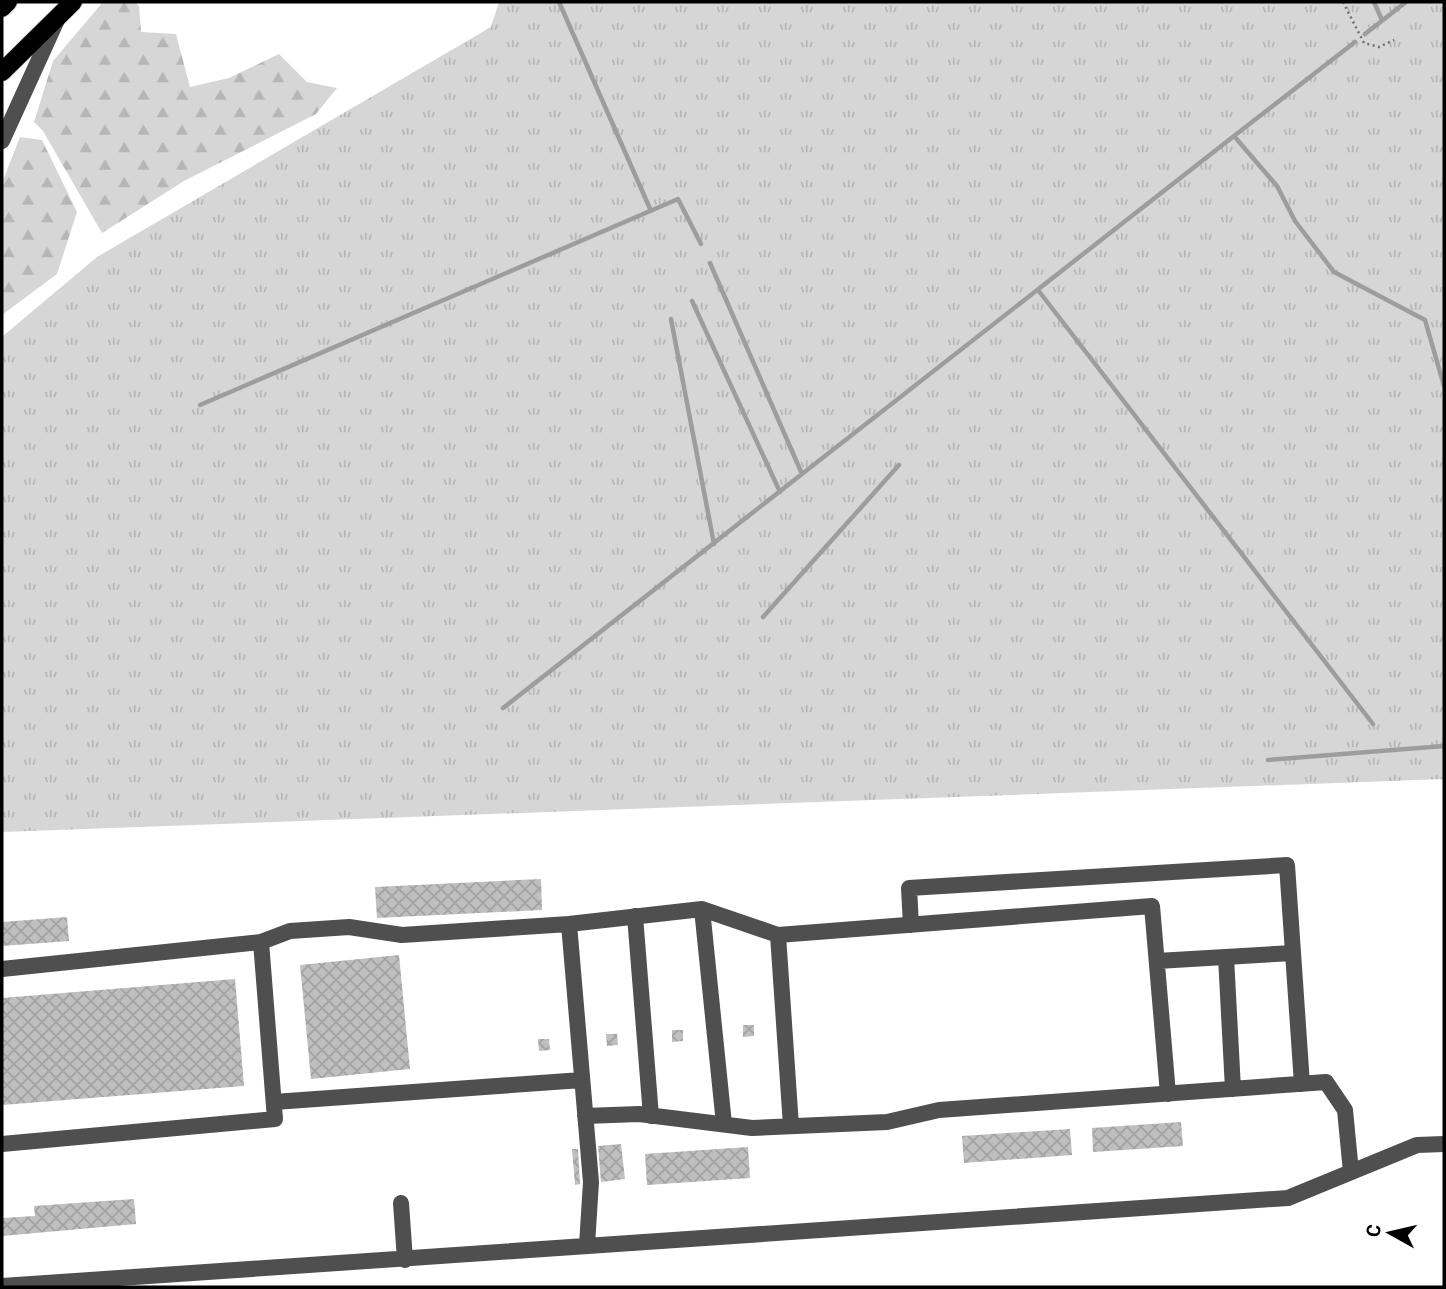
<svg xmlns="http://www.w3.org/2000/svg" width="1446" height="1289" font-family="Roboto,sans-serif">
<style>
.grass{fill:url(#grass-tufts)}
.forest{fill:url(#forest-firs)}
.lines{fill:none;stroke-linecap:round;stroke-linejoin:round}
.stream{stroke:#9d9d9d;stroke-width:4.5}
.building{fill:url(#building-cross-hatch)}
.major-casing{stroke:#dbdbdb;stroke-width:20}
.path{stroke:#717171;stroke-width:2.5;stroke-dasharray:2 3.5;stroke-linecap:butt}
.minor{stroke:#4f4f4f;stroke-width:16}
.major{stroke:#000;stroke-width:18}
</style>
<defs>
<pattern id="grass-tufts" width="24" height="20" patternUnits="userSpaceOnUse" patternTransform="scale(1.75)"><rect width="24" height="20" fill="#d6d6d6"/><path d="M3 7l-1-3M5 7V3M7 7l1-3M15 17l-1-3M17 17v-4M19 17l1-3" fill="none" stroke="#b6b6b6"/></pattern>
<pattern id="forest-firs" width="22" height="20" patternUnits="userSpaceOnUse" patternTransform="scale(1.75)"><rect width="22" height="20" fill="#d6d6d6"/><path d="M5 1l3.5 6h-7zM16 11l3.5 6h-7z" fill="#b6b6b6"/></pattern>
<pattern id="building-cross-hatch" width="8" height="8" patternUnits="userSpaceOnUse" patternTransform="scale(1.75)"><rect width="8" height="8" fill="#bfbfbf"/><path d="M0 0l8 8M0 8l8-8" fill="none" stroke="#a2a2a2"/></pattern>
</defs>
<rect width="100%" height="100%" fill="#fff"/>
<path class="grass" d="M499 2H1444V779L2 832 3 336 97 257 491 27Z"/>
<path class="forest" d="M103 2H135L139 6 141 32 176 34 190 87 229 78 279 54 307 82 337 88 316 114 184 181 102 233 43 131 34 122 53 61Z
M20 137 42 140 77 212 57 274 2 315V183Z"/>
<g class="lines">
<path class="stream" d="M559 2 651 211
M1374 2 1382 20
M1365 34 1406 2
M1355 42 1234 136 1277 186 1295 221 1334 272 1425 320 1444 386
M710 263 802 474 1234 136
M1038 290 1373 724
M692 301 780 492
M671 319 714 544
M200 405 678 199 701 244
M763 617 899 465
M503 708 802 474
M1268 760 1444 746"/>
</g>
<path class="building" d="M541 879 542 910 377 918 375 887Z
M67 917 69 941 2 946V922Z
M399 955 410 1069 311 1079 300 965Z
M235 979 244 1086 2 1105V998Z
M743 1025H754V1036L743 1037Z
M672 1030H683V1041L672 1042Z
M606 1034H617L618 1045 607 1046Z
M538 1039H549L550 1050 539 1051Z
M1181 1122 1183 1146 1093 1152 1092 1128Z
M1070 1129 1072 1155 964 1163 962 1136Z
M621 1144 625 1179 601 1182 598 1146Z
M748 1147 750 1178 647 1185 645 1154Z
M572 1149H578L580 1184 575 1185Z
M134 1199 136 1224 2 1236V1218L35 1216 34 1206Z"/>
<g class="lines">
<g class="major-casing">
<path id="major" d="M2 8 8 2
M2 72 73 2"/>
</g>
<path class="path" d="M1343 2 1364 43 1379 47 1394 40"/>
<path class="minor" d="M2 141 57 20
M702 909 724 1124
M635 916 651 1116
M569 924 702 909 778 935 1152 906 1168 1094
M911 925 909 888 1287 865 1302 1084
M778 935 791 1126
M1226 957 1233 1089
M1157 961 1293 953
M2 969 261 942 290 931 349 927 402 935 569 924 591 1182 587 1245
M274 1102 582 1080
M585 1116 639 1114 752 1128 887 1122 939 1110 1326 1082 1345 1110 1351 1172
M2 1144 275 1119 261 942
M401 1203 405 1260
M2 1286 1288 1198 1417 1145 1444 1144"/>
<use href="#major" class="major"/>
</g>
<rect width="1446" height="1289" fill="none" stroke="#000000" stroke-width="7"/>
<g transform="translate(1390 1233) rotate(278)" stroke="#ffffff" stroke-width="5" paint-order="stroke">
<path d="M0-5L12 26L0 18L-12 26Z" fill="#000000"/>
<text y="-10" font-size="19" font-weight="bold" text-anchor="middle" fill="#000000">С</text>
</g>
</svg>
